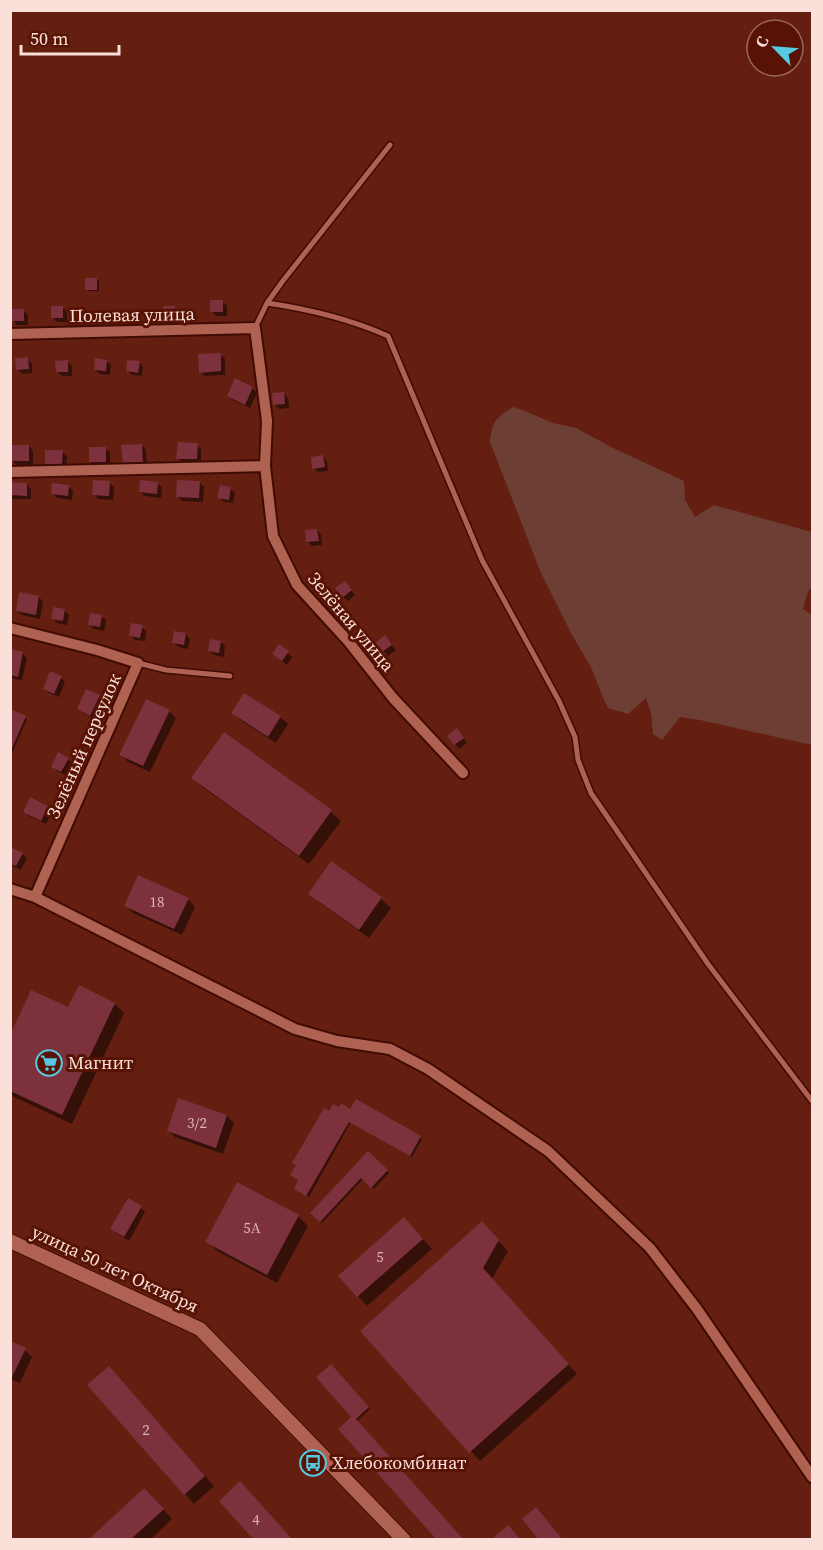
<svg xmlns="http://www.w3.org/2000/svg" width="823" height="1550" font-family="'Source Serif 4',serif">
<style>
.green{fill:#6d3f34}
.shadow{fill:#0007}
.building{fill:#7c313d}
.lines{fill:none;stroke-linecap:round;stroke-linejoin:round}
.service-casing{stroke:#400b03;stroke-width:8}
.minor-casing{stroke:#400b03;stroke-width:14}
.tertiary-casing{stroke:#400b03;stroke-width:16}
.service{stroke:#af6252;stroke-width:5}
.minor{stroke:#af6252;stroke-width:10}
.tertiary{stroke:#af6252;stroke-width:14}
.labels{text-anchor:middle;stroke-width:6;stroke-linejoin:round;paint-order:stroke}
.number-label{font-size:15px;fill:#dbb4b3}
.street-label{font-size:18px;fill:#fbe0da;stroke:#581305}
.poi-label{font-size:18px;fill:#fbe0da;stroke:#581305;text-anchor:start}
</style>
<rect width="100%" height="100%" fill="#641f11"/>
<path class="green" d="M513 407 522 410 553 423 576 428 611 447 684 481 685 500 695 517 714 505 812 532V587L808 591 803 609 812 615V745L700 720 680 717 662 740 653 734 651 713 646 698 628 714 608 708 602 695 591 667 571 633 541 573 490 442C492 421 496 418 513 407Z"/>
<path class="shadow" d="M97 279 99 281V291H88L86 289Z
M222 301 227 306V316H216L212 311Z
M62 307 67 312V322H57L52 317Z
M174 307 179 312V321H169L164 317Z
M23 310 28 315V325H17L13 320Z
M220 354 225 359V375L205 376 200 372Z
M27 359 32 363V373L22 374 18 369Z
M67 361 72 366V376H62L57 372Z
M106 361 111 365 110 375 100 374 95 370Z
M139 362 143 367 142 376 132 375 128 371Z
M252 388 257 393 250 408 233 400 228 396Z
M284 394 288 398 289 408 279 409 275 405Z
M142 445 146 450 147 466 129 468 124 463Z
M197 445 201 449V463H183L178 458Z
M29 446 33 451V465H16L12 460Z
M105 448 110 453V466H95L91 462Z
M62 452 67 456 66 468H51L46 464Z
M323 457 327 461 328 471 318 472 314 468Z
M199 482 204 487 203 502 182 501 177 496Z
M110 483 114 487 113 500 98 499 94 494Z
M157 483 162 487 161 498 145 496 140 492Z
M10 484H27L31 489V499H11Z
M68 486 73 491 72 500 57 498 53 494Z
M230 488 235 493 233 503 224 502 219 497Z
M317 530 321 535 322 545 312 546 308 541Z
M349 587 355 595 348 601 343 597Z
M39 597 43 602 40 619 22 615 17 611Z
M64 610 69 615 67 625 57 623 53 619Z
M101 616 106 620 104 631 94 629 89 624Z
M142 627 146 631 145 641 135 640 130 635Z
M186 634 190 639 188 649 179 647 174 643Z
M221 642 225 646 224 657 214 655 209 650Z
M389 642 396 650 388 656 377 643Z
M280 646 292 657 287 665 274 654Z
M10 651 22 653 27 658 22 680 10 678Z
M61 678 65 682 59 697 49 693 44 688Z
M244 695 280 717 288 724 276 743 240 720 233 713Z
M99 697 103 701 95 719 83 713 79 709Z
M10 711 27 719 10 758Z
M169 711 176 718 150 772 128 762 121 754Z
M224 734 331 812 341 821 309 864 202 787 193 777Z
M461 735 467 743 459 749 455 744Z
M68 759 72 763 66 775 57 771 53 767Z
M30 799 47 808 52 812 46 824 29 816 25 811Z
M10 848 22 854 27 858 21 870 10 865Z
M332 864 381 899 391 908 369 938 320 903 310 894Z
M188 899 195 907 182 935 133 913 126 906Z
M115 1004 124 1013 72 1124 10 1095V1038L69 1009Z
M357 1101 422 1139 412 1157 351 1122 309 1197 297 1190 330 1113 351 1111Z
M227 1116 234 1123 223 1154 175 1137 168 1130Z
M368 1153 389 1173 374 1189 363 1179 322 1223 312 1213Z
M141 1208 145 1212 129 1241 116 1233 112 1229Z
M298 1216 308 1226 277 1283 217 1251 207 1241Z
M414 1229 432 1249 367 1306 340 1276Z
M491 1233 508 1251 492 1279 577 1374 480 1461 362 1331Z
M10 1343 25 1350 32 1357 20 1383 10 1379Z
M331 1366 370 1409 357 1421 353 1417Z
M118 1377 214 1486 194 1504 185 1494Z
M154 1499 172 1519 150 1540H90Z"/>
<path class="building" d="M85 278H97V290H85Z
M210 300H223V312H210Z
M51 306H63V318H51Z
M163 306H175V317L163 318Z
M11 309H24V321H11Z
M221 353V371L199 373 198 354Z
M28 357 29 369 16 370 15 358Z
M95 358 107 360 106 371 94 370Z
M68 360V372H56L55 361Z
M127 360 140 361 138 373 126 371Z
M235 378 253 387 245 405 227 396Z
M284 392 285 404 273 405 272 393Z
M178 442 198 443 197 459H176Z
M142 444 143 462 123 464 121 445Z
M10 445H29V461H10Z
M89 447H106V462H89Z
M45 450H63L62 464H45Z
M323 455 325 467 312 469 311 457Z
M93 480 110 481 109 496 92 495Z
M140 480 158 482 157 494 139 492Z
M177 480 200 481 199 498 176 497Z
M10 482 27 483V496L10 495Z
M52 483 69 485 68 496 51 494Z
M220 485 231 487 229 500 217 498Z
M317 529 319 541 306 542 305 530Z
M345 581 352 590 342 598 335 588Z
M19 592 39 596 36 615 16 611Z
M53 607 65 609 63 621 51 619Z
M90 613 102 615 100 627 88 625Z
M131 623 143 625 140 638 129 636Z
M174 631 186 633 184 645 172 643Z
M385 635 392 645 382 652 375 643Z
M210 639 221 641 219 653 208 651Z
M279 644 289 651 282 661 272 654Z
M10 649 23 652 18 677 10 675Z
M50 671 62 676 54 694 43 689Z
M86 689 100 695 90 716 77 709Z
M244 693 281 716 268 737 231 713Z
M146 699 170 710 143 766 119 755Z
M10 709 26 716 10 753Z
M457 728 464 738 454 745 447 736Z
M224 732 332 810 299 856 191 778Z
M58 752 69 758 61 772 51 767Z
M30 797 48 806 41 821 23 812Z
M10 847 23 853 16 866 10 864Z
M331 861 382 897 359 930 308 894Z
M138 875 189 898 174 929 124 906Z
M79 985 115 1003 62 1115 10 1091V1035L31 990 68 1007Z
M178 1098 227 1115 216 1148 167 1131Z
M356 1099 421 1136 410 1156 349 1122 306 1196 294 1189 298 1180 290 1175 296 1165 292 1163 324 1108 329 1111 333 1104 339 1107 341 1103 350 1109Z
M368 1151 388 1170 371 1188 361 1178 320 1222 310 1213Z
M237 1182 299 1215 267 1275 205 1242Z
M128 1198 142 1206 124 1237 110 1229Z
M404 1217 423 1239 357 1297 338 1276Z
M482 1221 499 1240 483 1268 569 1364 469 1453 360 1331Z
M10 1341 26 1348 12 1377 10 1376Z
M331 1364 369 1407 356 1419 464 1540H437L338 1429 351 1417 316 1377Z
M109 1366 205 1476 184 1495 87 1385Z
M240 1481 293 1540H254L219 1501Z
M144 1488 164 1509 130 1540H88Z
M536 1507 563 1540H539L522 1519Z
M508 1525 521 1540H491Z"/>
<g class="lines">
<g class="service-casing">
<path id="service" d="M267 303C308 309 350 319 388 336L482 560 559 701 575 737 578 760 591 793 708 964 812 1101
M255 328 267 303 282 282 390 145
M138 663 166 670 230 676"/>
</g>
<g class="minor-casing">
<path id="minor" d="M10 334 255 328 267 421 265 466 273 536 297 585 348 641 393 698 463 773
M10 472 265 466
M10 628 97 650 138 663 35 897
M10 889 35 897 295 1029 337 1041 390 1049 428 1069 548 1151 650 1248 697 1309 812 1477"/>
</g>
<g class="tertiary-casing">
<path id="tertiary" d="M10 1241 200 1329 404 1540"/>
</g>
<use href="#service" class="service"/>
<use href="#minor" class="minor"/>
<use href="#tertiary" class="tertiary"/>
</g>
<defs>
<g id="supermarket-ring" transform="scale(1.35)"><circle r="9.5" fill="#581305" stroke="#56c9e1" stroke-width="1.5"/><path d="M-6-5.5h2.5l.6 2H6L4.5 2H-2.5L-4.4-4H-6ZM-1.5 3.2a1.3 1.3 0 1 0 .1 0ZM3 3.2a1.3 1.3 0 1 0 .1 0Z" fill="#56c9e1"/></g>
<g id="bus-ring" transform="scale(1.35)"><circle r="9.5" fill="#581305" stroke="#56c9e1" stroke-width="1.5"/><path d="M-5-6H5V4H4V6H2V4H-2V6H-4V4H-5ZM-3.5-4V0h7V-4ZM-3.5 1.2v1.5H-2V1.2ZM2 1.2v1.5H3.5V1.2Z" fill="#56c9e1"/></g>
</defs>
<g fill-rule="evenodd">
<use href="#supermarket-ring" x="49" y="1063"/>
<use href="#bus-ring" x="313" y="1463"/>
</g>
<g class="labels">
<g class="number-label">
<text x="157" y="907">18</text>
<text x="197" y="1128">3/2</text>
<text x="252" y="1233">5А</text>
<text x="380" y="1262">5</text>
<text x="146" y="1435">2</text>
<text x="256" y="1525">4</text>
</g>
<g class="street-label">
<text transform="translate(132 315) rotate(-1)" y="6">Полевая улица</text>
<text transform="translate(351 622) rotate(50)" y="6">Зелёная улица</text>
<text transform="translate(84 746) rotate(-66)" y="6">Зелёный переулок</text>
<text transform="translate(115 1269) rotate(25)" y="6">улица 50 лет Октября</text>
</g>
<g class="poi-label">
<text x="68" y="1069">Магнит</text>
<text x="332" y="1469">Хлебокомбинат</text>
</g>
</g>
<rect width="823" height="1550" fill="none" stroke="#fbe0da" stroke-width="24"/>
<g transform="translate(775 48) rotate(295)"><circle r="28" fill="#581305" stroke="#99655a" stroke-width="1.5"/>
<path d="M0-4.5L10 22L0 15L-10 22Z" fill="#56c9e1"/>
<text y="-9" font-size="16" font-weight="bold" text-anchor="middle" fill="#fbe0da">С</text>
</g>
<path d="M21 45v9h98v-9" fill="none" stroke="#fbe0da" stroke-width="3"/>
<text x="30" y="45" font-size="18" fill="#fbe0da" stroke="#581305" stroke-width="4.5" paint-order="stroke">50 m</text>
</svg>
